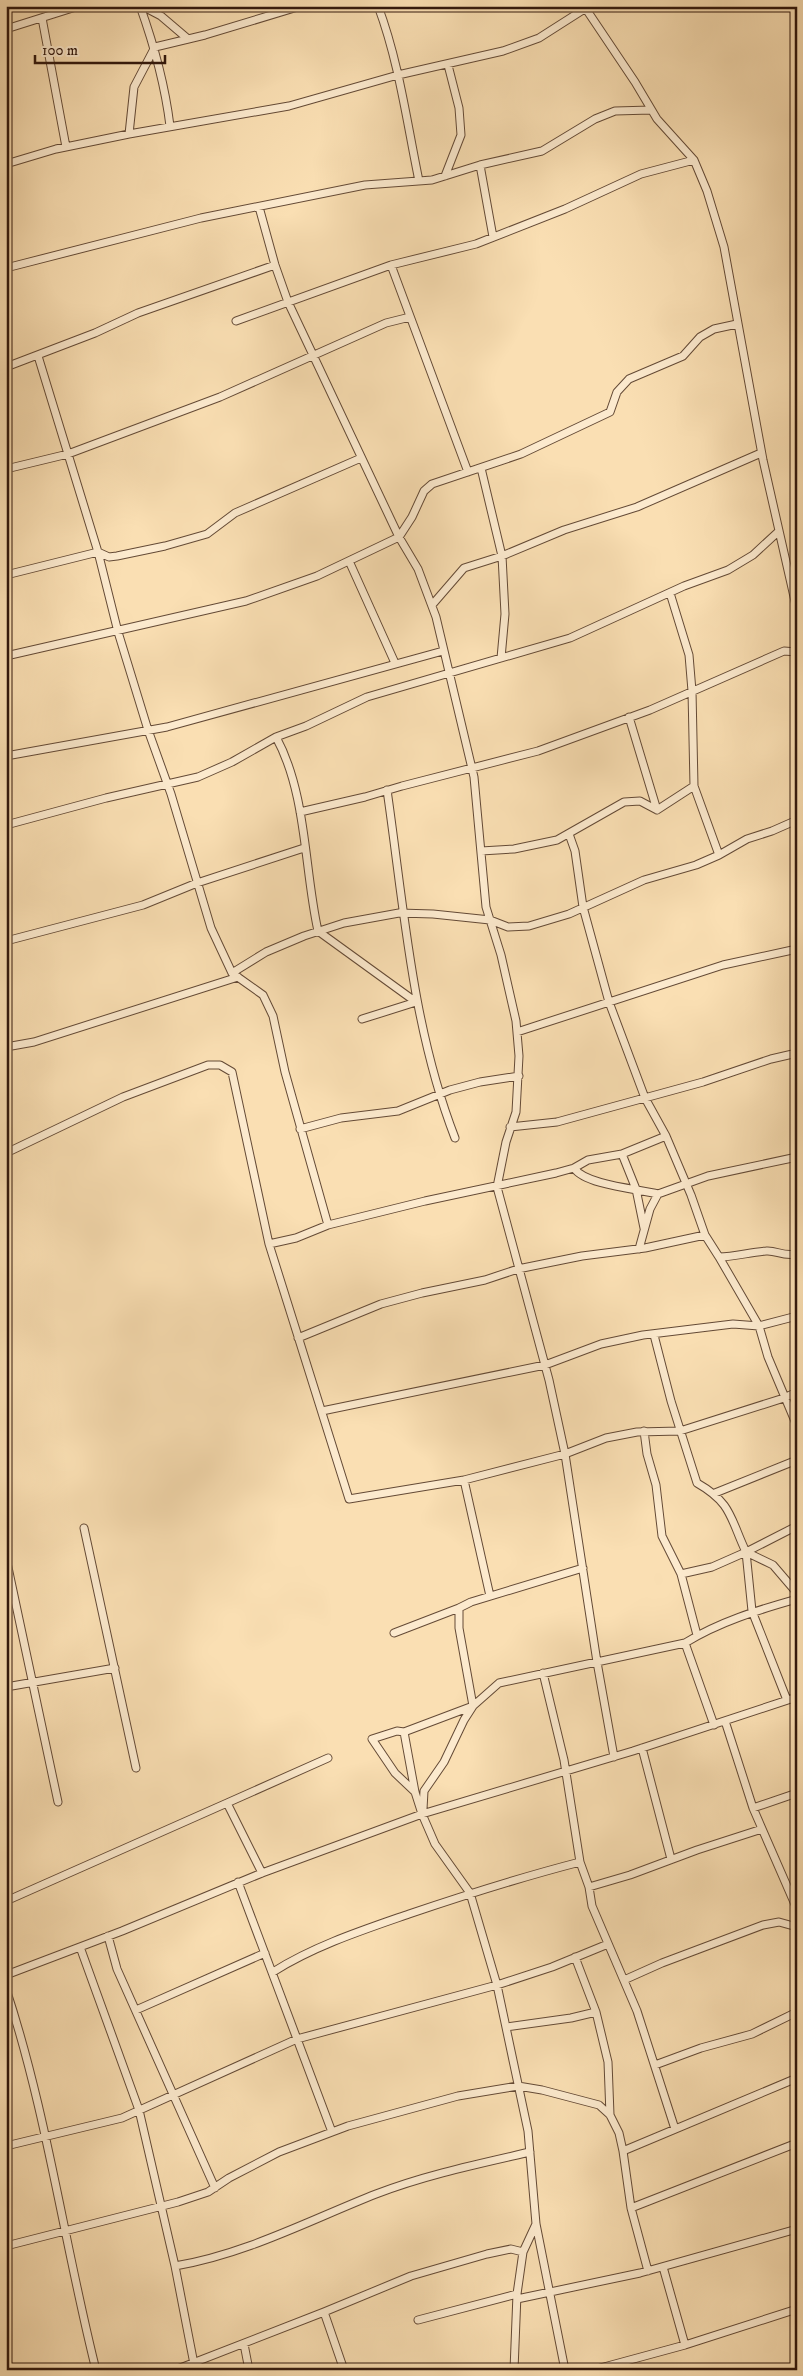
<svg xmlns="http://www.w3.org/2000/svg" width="803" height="2376" font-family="'IM FELL DW Pica',serif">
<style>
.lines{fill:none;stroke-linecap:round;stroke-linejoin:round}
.minor-casing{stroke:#644a36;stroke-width:9}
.minor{stroke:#fceace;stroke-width:7}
</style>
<rect width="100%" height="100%" fill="#fadfb3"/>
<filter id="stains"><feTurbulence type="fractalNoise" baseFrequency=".004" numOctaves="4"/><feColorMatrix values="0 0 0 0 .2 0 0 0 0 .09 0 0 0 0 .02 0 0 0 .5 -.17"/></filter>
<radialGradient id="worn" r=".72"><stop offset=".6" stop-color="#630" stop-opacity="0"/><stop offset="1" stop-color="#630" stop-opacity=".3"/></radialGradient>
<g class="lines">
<g class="minor-casing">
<path id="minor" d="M140 6C154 45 165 85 170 126
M142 6 161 16 188 39
M378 6C399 62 407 123 419 181
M584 6 635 82 657 119 694 160 707 191 724 247 763 460 797 610
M42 18 66 147
M6 29 79 6
M129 134 134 87 155 47 205 35 301 6
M6 164 56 149 129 134 289 106 398 75 503 51 539 38 586 8
M480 165 493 237
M445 176 461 135 459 108 448 65
M259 207 275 265 288 302 399 537 418 569 436 617 474 777 486 907 501 955 516 1021 519 1056 516 1112 506 1142 497 1187 549 1380 565 1454 597 1662 614 1757
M391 265 468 472
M6 268 201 218 365 185 432 180 480 165 542 151 595 119 615 111 651 110
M236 321 391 265 476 244 565 209 641 174 694 160
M38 356 98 552 118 632 148 730 171 794 211 928 232 973 263 995 273 1016 285 1072 328 1225
M6 367 95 333 138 313 275 265
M481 468 502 556 505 614 501 658
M6 469 68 454 220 397 386 323 410 317
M349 561 395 663
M6 575 98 552 109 557 117 556 165 546 207 534 235 513 361 458
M670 593 689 655 692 691 694 786 719 855
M432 605 464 568 502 556 564 530 637 507 761 453
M6 656 246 601 317 576 399 537 412 517 424 491 432 484 521 454 610 412 617 392 629 379 683 356 700 337 714 329 737 324
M629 717 657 810 694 786
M276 737C307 794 304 868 318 931L416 1002
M6 756 167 727 443 651
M387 790C404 907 412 1027 455 1138
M300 812 365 797 402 786 538 751 650 710 784 651 797 652
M6 825 106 798 198 777 232 762 276 737 306 726 367 697 570 638 684 586 728 570 753 555 779 531
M569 834 575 851 583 907 609 1002 645 1098 666 1136 691 1195 705 1235
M481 851 514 849 557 840 624 802 640 801 657 810
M6 941 143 905 197 883 304 848
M232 973 266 952 304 936 344 923 399 913 433 914 490 920 508 927 529 926 569 914 644 880 696 865 719 855 747 839 772 831 797 820
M362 1019 416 1002
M517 1032 723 965 797 949
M6 1047 34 1042 238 977
M510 1127 557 1122 703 1082 771 1059 797 1053
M300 1129 341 1118 398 1111 450 1090 480 1082 519 1076
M6 1153 123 1097 208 1065H220L232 1072 269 1244 349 1499 464 1480 565 1454 606 1438 637 1432 680 1431 784 1398 797 1392
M622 1154 636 1189 644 1228
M574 1168C585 1185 638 1189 658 1194
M269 1244 296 1238 328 1225 425 1201 556 1173 574 1168 588 1160 622 1154 666 1136
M639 1249 650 1209 658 1194 708 1176 797 1157
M719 1257 759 1326 797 1316
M654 1335 671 1401 697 1483C732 1503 730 1518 746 1552L773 1565 797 1593
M298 1338 381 1304 422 1293 485 1280 518 1269 582 1256 645 1248 705 1235 719 1257C735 1257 750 1252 766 1251 777 1250 782 1257 797 1254
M322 1411 545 1365 601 1344 643 1335 733 1324 759 1326 768 1357 797 1426
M644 1431 647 1454 656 1485 662 1536 681 1574 697 1635
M464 1480 490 1596
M715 1493 797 1460
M84 1528 136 1768
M746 1552 797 1526
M6 1558 58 1802
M681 1574 712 1567 746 1552 752 1611 787 1700
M394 1633 459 1608
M685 1643 714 1725
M543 1673 564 1760 580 1862 589 1887 592 1906 637 2011 675 2129
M6 1687 115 1668
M725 1721 753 1808 797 1909
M404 1732 415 1792 422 1814 435 1844 470 1893 497 1985 528 2131 536 2224 565 2370
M642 1748 671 1859
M415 1792 395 1773 372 1739 397 1731 404 1732 473 1706 459 1628V1608L471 1602 583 1568
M227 1803 328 1758
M753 1808 797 1793
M423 1809 424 1791 444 1762 464 1720 473 1706 499 1683 685 1643C719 1622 758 1610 797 1599
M238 1882 332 2132
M589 1887 630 1875 697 1850 762 1829
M6 1901 227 1803 262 1873
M108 1936 117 1969 215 2188
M80 1947 139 2110 175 2266 194 2364
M575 1957 596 2012 608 2062 610 2115
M273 1972C314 1946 363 1930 409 1914 465 1895 522 1877 580 1862
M6 1975 122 1931 262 1873 422 1814 633 1751 797 1697
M624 1980 662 1963 763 1925 779 1922 797 1927
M6 1989C47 2113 64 2243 96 2370
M136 2010 265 1953
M506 2027 571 2018 596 2012
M655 2065 701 2048 752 2034 797 2012
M6 2146 122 2118 297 2039 497 1985 552 1967 608 1944
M631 2208 623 2151 797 2078
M6 2246 178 2202 208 2192 229 2178 279 2152 348 2126 458 2096 518 2086 542 2090 599 2105 610 2115 619 2133 623 2151
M175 2266C246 2254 310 2220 376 2194 425 2175 478 2164 530 2152
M663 2267 685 2345
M648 2271 631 2208 797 2143
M517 2299 640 2273 797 2229
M324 2312 344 2370
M418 2320 517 2294
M244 2344 249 2370
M175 2370 324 2312 411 2276 487 2254 511 2249 523 2252
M514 2370 517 2294 523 2252 536 2224
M593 2370 685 2345 797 2309"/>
</g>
<use href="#minor" class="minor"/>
</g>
<rect width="803" height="2376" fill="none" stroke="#fadfb3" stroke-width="25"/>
<rect x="8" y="8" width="788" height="2361" fill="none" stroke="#32180d" stroke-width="2.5"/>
<rect x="12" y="12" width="778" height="2351" fill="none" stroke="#32180d"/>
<path d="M35 55v8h130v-8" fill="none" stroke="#32180d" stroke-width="2.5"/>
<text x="42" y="55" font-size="15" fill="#32180d" stroke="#fceace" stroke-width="4" paint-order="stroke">100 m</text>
<rect width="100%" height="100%" filter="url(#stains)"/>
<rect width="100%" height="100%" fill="url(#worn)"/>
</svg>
